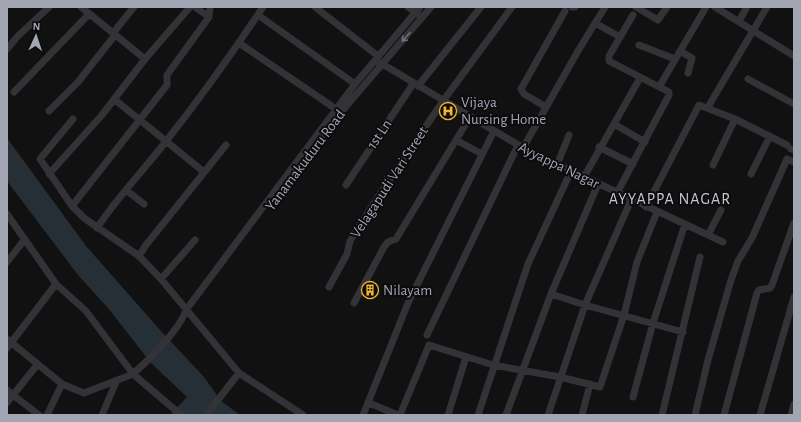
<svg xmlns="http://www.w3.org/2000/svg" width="801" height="422" font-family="'Alegreya Sans',sans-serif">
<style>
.water{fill:#272f36}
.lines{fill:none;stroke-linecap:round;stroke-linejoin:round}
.minor{stroke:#323237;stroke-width:7}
.oneway{stroke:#70727b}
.labels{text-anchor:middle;stroke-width:4;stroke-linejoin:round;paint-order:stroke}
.poi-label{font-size:15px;fill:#a2a6b3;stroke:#0c0c0d;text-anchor:start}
.street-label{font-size:15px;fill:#a2a6b3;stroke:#0c0c0d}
.neighbourhood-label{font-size:16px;letter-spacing:1px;fill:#c3c6cf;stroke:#0c0c0d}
</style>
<rect width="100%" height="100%" fill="#111112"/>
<path class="water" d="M7 138 86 246 160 330 204 377 221 401 240 415H170L187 397 151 363 108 308 78 275 7 181Z"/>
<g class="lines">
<path class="minor" d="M195 7 209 17
M315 7 378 56
M408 7 419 15
M572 7H575
M636 7 658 20 667 7
M715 7 794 56
M258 15 355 84
M739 21 747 7
M595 23 620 37
M113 33 134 7
M239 43 336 109
M639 45 675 59
M7 49 18 36 49 7
M680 51 692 58 688 73
M145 59 190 7
M379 62 525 149 723 242
M748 79 794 104
M418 86 481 7
M659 87 706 7
M14 92 89 14
M114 99 204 172
M546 107 524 94 521 89 565 11
M708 107 767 7
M49 111 78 82 115 35
M73 119 40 159 72 206 84 218 139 256 146 245 226 145
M614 124 645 142
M456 140 482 154
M599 147 633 164
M523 148 578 51 605 7
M791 149 794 150
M557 165 569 135
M713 165 735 119
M49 174 102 115 145 59 81 7
M751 174 770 136
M584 177 640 78
M346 185 413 84
M126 190 144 204
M617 193 669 95V92L609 61V56L633 15
M272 202 331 124 431 7
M72 206 167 85V75L209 17 210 7
M646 207 699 105 735 119 787 145
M7 214 56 284 86 311 133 374C149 360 180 329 186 310L355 84 420 7
M97 228C118 196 144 170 167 140 201 97 233 52 263 7
M708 235 721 210
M139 256 161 279 239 373 303 415
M7 262 25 239
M161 279 195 240
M329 287 347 254 350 241 372 206 443 101 512 7
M551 294 585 305 683 332
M354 303 384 247 388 242 396 239 470 117
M427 335 518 145
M7 339 62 384 84 393 133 374 181 415
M7 348 56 284
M7 390 13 395 37 365
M633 397 653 323 685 224
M7 403 13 395 39 415
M369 403 398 415
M47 415 62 384
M102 415 116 382
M206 415 239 373
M363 415 408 303 494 131
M400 415 429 345 493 365 560 377 600 387 624 315 637 262 657 212
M448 415 466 357
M478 415 528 264 571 171
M506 415 551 294 598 184
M548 415 585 305 631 200
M582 415 590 384
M662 415 700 257
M695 415 708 360 731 280 738 261 752 238 787 159 794 162
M724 415 757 293 759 290 770 288 772 285 794 223
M760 415 794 297
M791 415 794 404"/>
</g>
<defs><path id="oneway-shaft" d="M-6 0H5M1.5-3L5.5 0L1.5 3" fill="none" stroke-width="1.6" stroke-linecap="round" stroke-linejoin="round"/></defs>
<use class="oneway" href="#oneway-shaft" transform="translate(406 37) rotate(132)"/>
<defs>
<g id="hospital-ring" transform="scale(0.9)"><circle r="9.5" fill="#0c0c0d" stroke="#f2b729" stroke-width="1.5"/><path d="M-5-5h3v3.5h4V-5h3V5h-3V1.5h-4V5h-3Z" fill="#f2b729"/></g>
<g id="building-ring" transform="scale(0.9)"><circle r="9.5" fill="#0c0c0d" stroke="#f2b729" stroke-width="1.5"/><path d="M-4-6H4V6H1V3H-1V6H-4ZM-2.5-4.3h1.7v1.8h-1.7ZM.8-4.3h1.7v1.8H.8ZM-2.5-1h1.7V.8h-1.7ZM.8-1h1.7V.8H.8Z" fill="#f2b729"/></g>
</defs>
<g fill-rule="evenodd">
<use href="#hospital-ring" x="448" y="111"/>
<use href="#building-ring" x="370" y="290"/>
</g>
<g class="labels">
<g class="poi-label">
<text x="461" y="107">Vijaya<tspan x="461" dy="17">Nursing Home</tspan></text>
<text x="383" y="295">Nilayam</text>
</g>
<g class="street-label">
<text transform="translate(379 134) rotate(-56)" y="5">1st Ln</text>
<text transform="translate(305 160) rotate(-53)" y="5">Yanamakuduru Road</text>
<text transform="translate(559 165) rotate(26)" y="5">Ayyappa Nagar</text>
<text transform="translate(389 182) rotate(-57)" y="5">Velagapudi Vari Street</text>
</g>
<g class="neighbourhood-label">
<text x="670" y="204">AYYAPPA NAGAR</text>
</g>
</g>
<rect width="801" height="422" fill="none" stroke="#a2a6b3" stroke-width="16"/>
<g transform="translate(36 36) rotate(3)" stroke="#0c0c0d" stroke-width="3" paint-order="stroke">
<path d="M0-3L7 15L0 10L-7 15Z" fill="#a2a6b3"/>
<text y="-6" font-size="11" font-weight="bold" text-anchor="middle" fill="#a2a6b3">N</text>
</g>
</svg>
